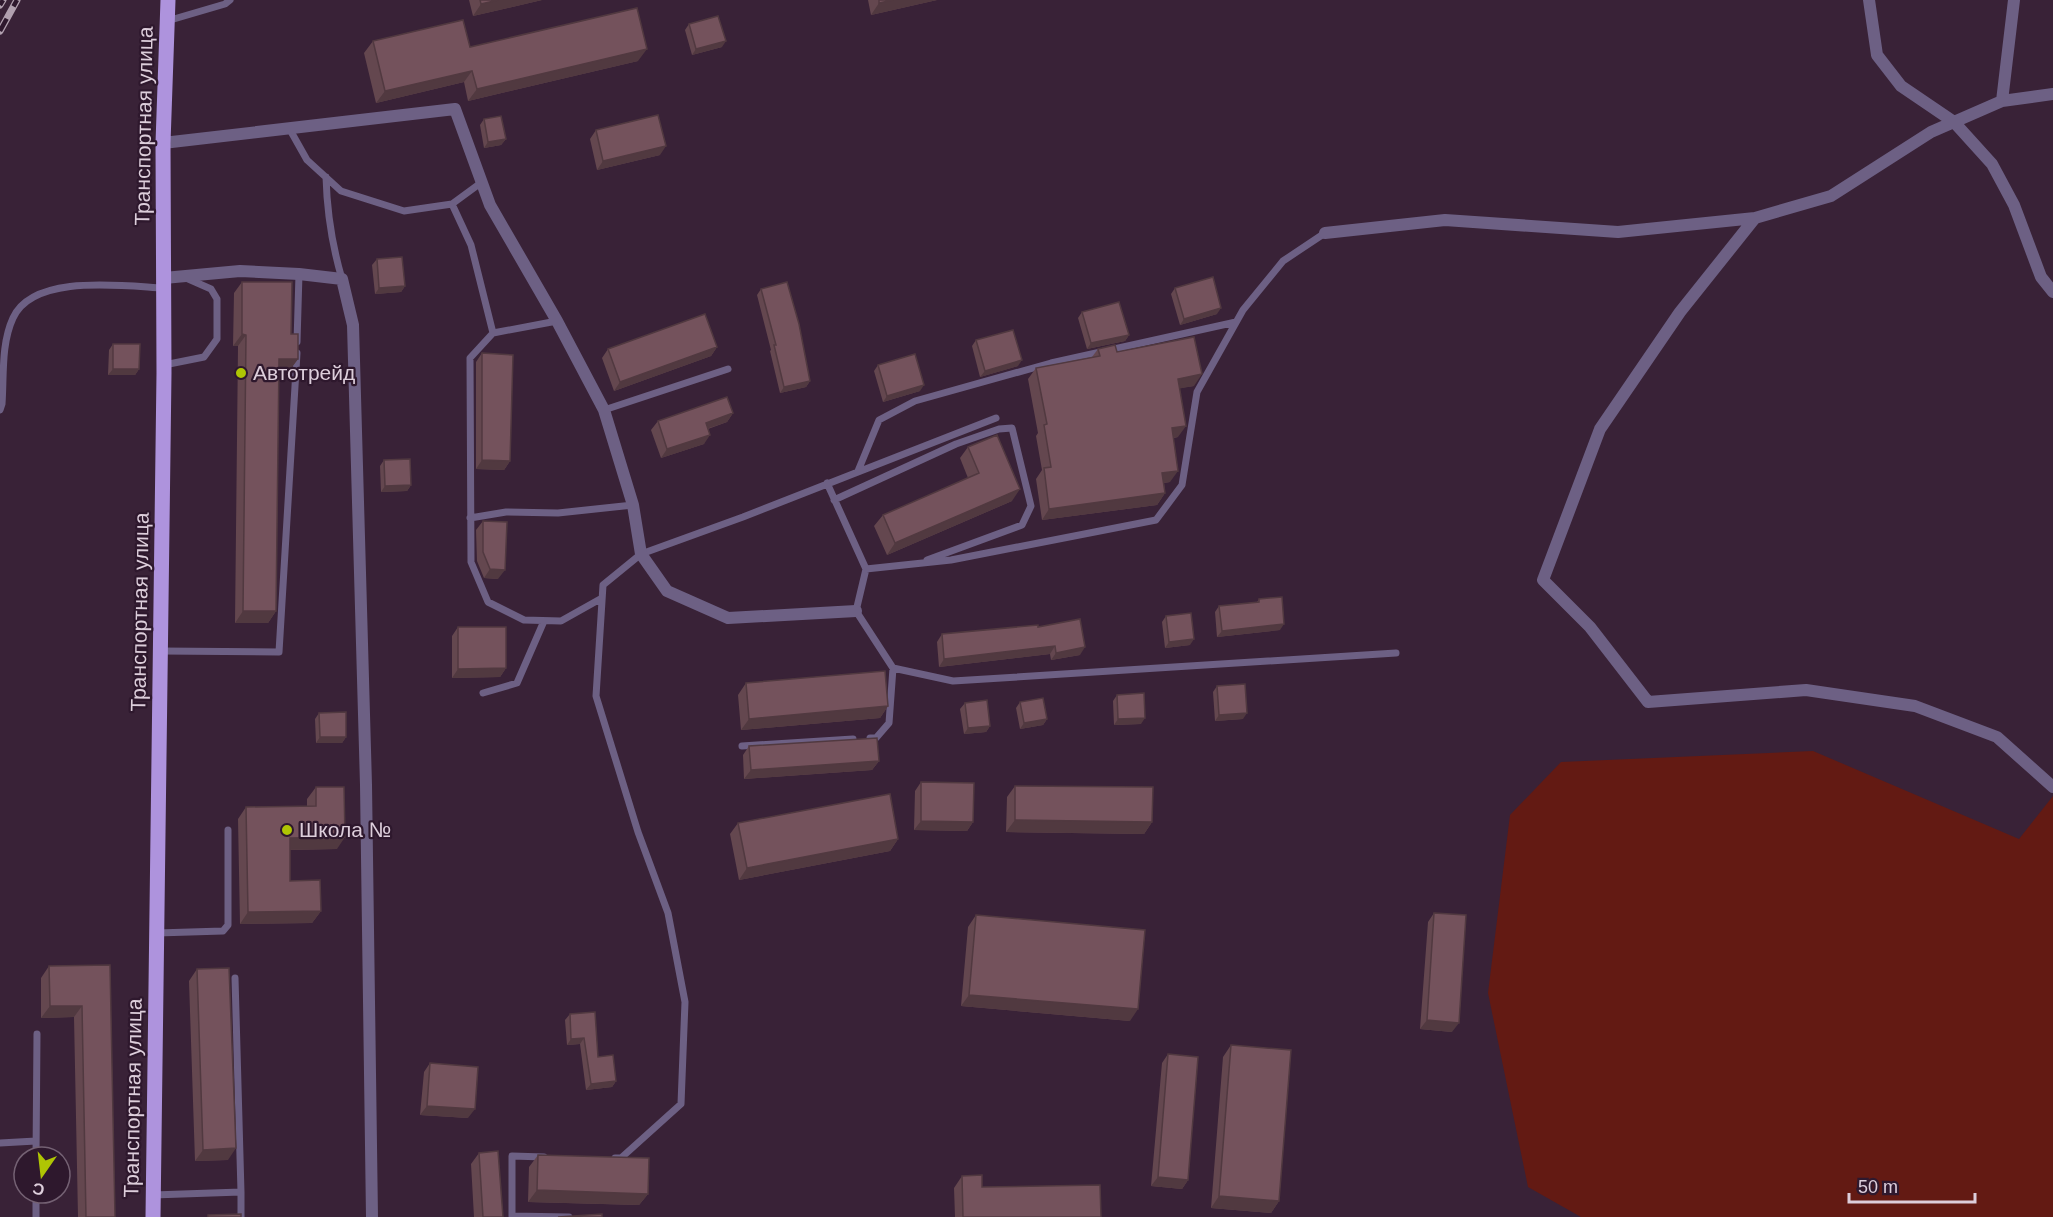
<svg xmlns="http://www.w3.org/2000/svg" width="2053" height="1217" font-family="Arial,sans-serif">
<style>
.green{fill:#631a13}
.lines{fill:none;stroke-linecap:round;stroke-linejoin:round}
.service{stroke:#6d6084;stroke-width:7}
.minor{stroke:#6d6084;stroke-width:12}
.primary{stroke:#ae93dd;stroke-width:15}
.rail-casing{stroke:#b1a0af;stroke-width:7}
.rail{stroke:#2e182d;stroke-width:4.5;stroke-dasharray:14;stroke-linecap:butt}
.wall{fill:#64474f}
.shaded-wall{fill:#513940}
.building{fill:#74525c;stroke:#513940;stroke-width:1.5}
.poi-dot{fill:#afc504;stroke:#2e182d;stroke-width:2}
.labels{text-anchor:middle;stroke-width:4.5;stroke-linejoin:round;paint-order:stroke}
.street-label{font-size:21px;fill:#ddcedb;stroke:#2e182d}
.poi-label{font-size:21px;fill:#ddcedb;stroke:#2e182d;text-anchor:start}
</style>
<rect width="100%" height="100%" fill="#392237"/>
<path class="green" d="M1813 751 2019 839 2053 796V1217H1581L1528 1187 1488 993 1510 815 1561 762Z"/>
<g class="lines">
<path class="service" d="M167 21 225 4 230 0
M289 128 307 160 341 191 404 211 452 204
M326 177C327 213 332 245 342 279
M482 182 452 204 471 245 493 333 470 358 471 562 488 602 524 620 561 621 602 598
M493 333 557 321
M297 342 299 274
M164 365 204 357 217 339V299L211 289 186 278
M0 410 2 404C4 376 1 344 13 318 33 273 124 286 164 288
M604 410 728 369
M858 471 879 420 915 401 1051 363 1236 322
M827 483 866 569 951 560 1156 520 1182 485 1197 392 1243 310 1283 261 1325 233
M834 500 956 444 999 429 1012 428 1031 506 1022 525 927 560
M470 518 506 512 558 513 633 505
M866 569 856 611 893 668 953 681 1396 653
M161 651 279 652 297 353
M483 693 517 683 544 621
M870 738H876L889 723 893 668
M742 746 853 739
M157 933 223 931 228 925V830
M0 1143 36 1141
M36 1157 37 1034
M544 1157 512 1156V1216L569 1217
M615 1158H621L681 1104 685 1002 668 913 638 832 596 696 603 585 641 554 743 517 996 418
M241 1192V1217
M153 1195 241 1192 235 978
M36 1217V1193"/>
<path class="minor" d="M1869 0 1877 55 1901 86 1954 122 1992 164 2014 205 2041 277 2053 292
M2002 101 2014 0
M163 143 455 109 490 205 557 321 604 410 633 505 641 554 667 591 728 618 856 611
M1755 218 1680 312 1600 429 1543 580 1590 627 1648 702 1806 690 1915 706 1997 737 2053 787
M1325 233 1445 220 1618 232 1755 218 1831 196 1931 132 2002 101 2053 94
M164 278 240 271 299 274 342 279 353 325 366 785 372 1217"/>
<path class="primary" d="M153 1217 164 373 163 143 168 0"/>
<g class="rail-casing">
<path id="rail" d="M0 5 3 0
M0 31 17 0"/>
</g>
<use href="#rail" class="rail"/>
</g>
<path class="wall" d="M469 0H542L473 16Z
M868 0H937L871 15Z
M689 24 722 47 692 55 685 30Z
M373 41 470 47 638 61 468 101 464 82 376 103 364 53Z
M484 119 506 139 501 145 484 148 480 125Z
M596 130 660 155 597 170 590 139Z
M377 259 405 286 401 292 375 294 372 265Z
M242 282 291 334 298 359 289 371H279L276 611 268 623H235L238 346H233L234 293Z
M1175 288 1217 314 1180 325 1171 294Z
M761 289 810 381 806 387 780 393 770 351 771 350 757 295Z
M1082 312 1129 335 1125 341 1087 349 1078 318Z
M976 340 1018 366 980 377 972 346Z
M113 344 139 369 135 375H108L109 350Z
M717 347 711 356 614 391 602 358 608 349Z
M1098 349 1117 352 1194 386 1180 388 1178 437 1174 438 1170 482 1164 483 1165 493 1157 505 1042 520 1036 479 1042 470 1036 436 1038 433 1028 379 1036 368 1092 357Z
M482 353 510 461 504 470 476 469V362Z
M878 365 920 391 883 402 874 371Z
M733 413 727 422 708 429 704 444 661 458 651 430 658 421Z
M968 447 1012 501 887 555 874 526 883 515 968 478 960 458Z
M384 460 411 485 407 491 381 492 380 466Z
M483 521 498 579 484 578 477 561 476 530Z
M1259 599 1280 630 1217 637 1215 612 1219 606 1257 602Z
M1166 616 1190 645 1165 648 1162 622Z
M458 627 506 668 500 677 452 678V636Z
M1038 627 1080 655 1051 660 1050 654 939 667 937 642 942 634Z
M746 683 888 706 880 718 741 730 738 695Z
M1217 686 1243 719 1215 721 1213 692Z
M1117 695 1141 724 1114 725 1113 701Z
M1020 702 1047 719 1043 725 1020 729 1016 708Z
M965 703 990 726 986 732 964 734 960 709Z
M319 713 346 737 342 743H316L315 719Z
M749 746 879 761 872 770 744 779 743 755Z
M921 782 973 822 967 831 914 830 915 791Z
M1015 786 1152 822 1144 834 1006 832 1007 797Z
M316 787 337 849 290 850V881L321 911 312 923 240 924 238 819 246 807 307 806V799Z
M738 823 898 839 890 851 739 880 730 834Z
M1434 913 1452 1032 1420 1029 1428 922Z
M976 915 1130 1021 961 1006 968 927Z
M110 965 115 1217H78L74 1017 41 1018V978L49 966Z
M197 969 228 1160 195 1161 189 981Z
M570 1014 598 1057 616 1081 612 1087 586 1090 580 1044 567 1045 565 1020Z
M1231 1045 1279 1201 1271 1213 1211 1208 1223 1057Z
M1168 1054 1188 1180 1182 1189 1151 1186 1162 1063Z
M430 1063 468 1118 420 1115 424 1072Z
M479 1153 503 1217H474L471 1164Z
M538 1155 648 1194 639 1205 528 1202 529 1167Z
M962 1176 982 1187 1101 1217H955L954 1188Z"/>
<path class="shaded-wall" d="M498 0H542L473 16 481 4Z
M893 0H937L871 15 879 3Z
M726 41 722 47 692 55 696 49Z
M647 49 638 61 468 101 477 89Z
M472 71 464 82 376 103 385 91Z
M506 139 501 145 484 148 488 142Z
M666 146 660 155 597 170 603 161Z
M405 286 401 292 375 294 379 288Z
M1221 308 1217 314 1180 325 1184 319Z
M242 334 246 335 238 346H233Z
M1129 335 1125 341 1087 349 1091 343Z
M717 347 711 356 614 391 620 382Z
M279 359H298L289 371H270Z
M1022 360 1018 366 980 377 985 371Z
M113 369H139L135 375H108Z
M1202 374 1194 386 1171 390 1178 379Z
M810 381 806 387 780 393 784 387Z
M924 385 920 391 883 402 887 396Z
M733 413 727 422 700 431 706 423Z
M1186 426 1178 437 1165 439 1172 428Z
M710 435 704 444 661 458 667 449Z
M482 460 510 461 504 470 476 469Z
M1178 471 1170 482 1155 484 1162 473Z
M411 485 407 491 381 492 385 486Z
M1020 489 1012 501 887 555 895 543Z
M1165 493 1157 505 1042 520 1049 509Z
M490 569 505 570 498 579 484 578Z
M243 611H276L268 623H235Z
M1284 624 1280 630 1217 637 1222 631Z
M1194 639 1190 645 1165 648 1169 642Z
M1055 646 1050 654 939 667 944 659Z
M1085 647 1080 655 1051 660 1056 653Z
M506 668 500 677 452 678 458 669Z
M888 706 880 718 741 730 749 719Z
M1247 713 1243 719 1215 721 1219 715Z
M1145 718 1141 724 1114 725 1118 719Z
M1047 719 1043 725 1020 729 1024 723Z
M990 726 986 732 964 734 968 728Z
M320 737H346L342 743H316Z
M879 761 872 770 744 779 751 770Z
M1015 820 1152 822 1144 834 1006 832Z
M921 821 973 822 967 831 914 830Z
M345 837 337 849 281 850 290 838Z
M898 839 890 851 739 880 747 868Z
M321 911 312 923 240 924 248 912Z
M969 995 1138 1009 1130 1021 961 1006Z
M50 1006H82L74 1017 41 1018Z
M1427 1020 1459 1023 1452 1032 1420 1029Z
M584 1038 580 1044 567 1045 571 1039Z
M616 1081 612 1087 586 1090 591 1084Z
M427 1106 475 1109 468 1118 420 1115Z
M236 1148 228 1160 195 1161 203 1150Z
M1158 1177 1188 1180 1182 1189 1151 1186Z
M537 1190 648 1194 639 1205 528 1202Z
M1219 1196 1279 1201 1271 1213 1211 1208Z"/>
<path class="building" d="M480 0H498L481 4Z
M879 0H893L879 3Z
M637 8 647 49 477 89 472 71 385 91 373 41 463 20 470 47Z
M718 16 726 41 696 49 689 24Z
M658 115 666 146 603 161 596 130Z
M501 116 506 139 488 142 484 119Z
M402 257 405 286 379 288 377 259Z
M1213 277 1221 308 1184 319 1175 288Z
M242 282H292L291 334H298V359H279L276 611H243L246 335 242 334Z
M787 282 799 324 810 381 784 387 774 345H776L761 289Z
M1119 302 1129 335 1091 343 1082 312Z
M705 314 717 347 620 382 608 349Z
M1013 330 1022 360 985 371 976 340Z
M1194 337 1202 374 1178 379 1186 426 1172 428 1178 471 1162 473 1165 493 1049 509 1044 468 1051 467 1044 425 1047 424 1036 368 1100 356 1098 349 1115 345 1117 352Z
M113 344H140L139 369H113Z
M482 353 513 355 510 461 482 460Z
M915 354 924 385 887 396 878 365Z
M727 397 733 413 706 423 710 435 667 449 658 421Z
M997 435 1020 489 895 543 883 515 979 473 968 447Z
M410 459 411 485 385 486 384 460Z
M483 521 507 522 505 570 490 569 483 552Z
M1282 597 1284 624 1222 631 1219 606 1259 602V599Z
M1191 613 1194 639 1169 642 1166 616Z
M1080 619 1085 647 1056 653 1055 646 944 659 942 634 1038 625V627Z
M458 627H506V668L458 669Z
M885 671 888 706 749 719 746 683Z
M1245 684 1247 713 1219 715 1217 686Z
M1144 693 1145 718 1118 719 1117 695Z
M1043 698 1047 719 1024 723 1020 702Z
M987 700 990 726 968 728 965 703Z
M346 712V737H320L319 713Z
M877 738 879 761 751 770 749 746Z
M921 782 974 783 973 822 921 821Z
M1015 786 1153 787 1152 822 1015 820Z
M316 787H344L345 837 290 838V881L320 880 321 911 248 912 246 807 316 806Z
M890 794 898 839 747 868 738 823Z
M1434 913 1466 915 1459 1023 1427 1020Z
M976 915 1145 930 1138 1009 969 995Z
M110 965 115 1217H86L82 1006H50L49 966Z
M229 968 236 1148 203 1150 197 969Z
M595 1012 598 1057 613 1055 616 1081 591 1084 584 1038 571 1039 570 1014Z
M1231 1045 1291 1050 1279 1201 1219 1196Z
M1168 1054 1198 1057 1188 1180 1158 1177Z
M430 1063 478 1067 475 1109 427 1106Z
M498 1151 503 1217H483L479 1153Z
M538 1155 649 1158 648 1194 537 1190Z
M982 1175V1187L1100 1185 1101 1217H963L962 1176Z
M241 1214V1217H208V1215Z
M602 1214V1217H558Z"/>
<g class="poi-dot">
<circle cx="241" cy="373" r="6"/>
<circle cx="287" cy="830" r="6"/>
</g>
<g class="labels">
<g class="street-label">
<text transform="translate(144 126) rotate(-89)" y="7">Транспортная улица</text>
<text transform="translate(140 612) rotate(-89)" y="7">Транспортная улица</text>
<text transform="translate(133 1098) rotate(-89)" y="7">Транспортная улица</text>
</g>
<g class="poi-label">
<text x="253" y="380">Автотрейд</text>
<text x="299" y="837">Школа №</text>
</g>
</g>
<g transform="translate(42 1175) rotate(194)"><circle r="28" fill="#2e182d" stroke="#746173" stroke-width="1.5"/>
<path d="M0-4.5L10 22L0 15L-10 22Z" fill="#afc504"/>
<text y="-9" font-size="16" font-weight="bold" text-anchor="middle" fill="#ddcedb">С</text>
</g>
<path d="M1849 1193v9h126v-9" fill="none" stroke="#ddcedb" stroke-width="3"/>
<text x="1858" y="1193" font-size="18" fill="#ddcedb" stroke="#2e182d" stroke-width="4.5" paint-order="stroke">50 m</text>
</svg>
